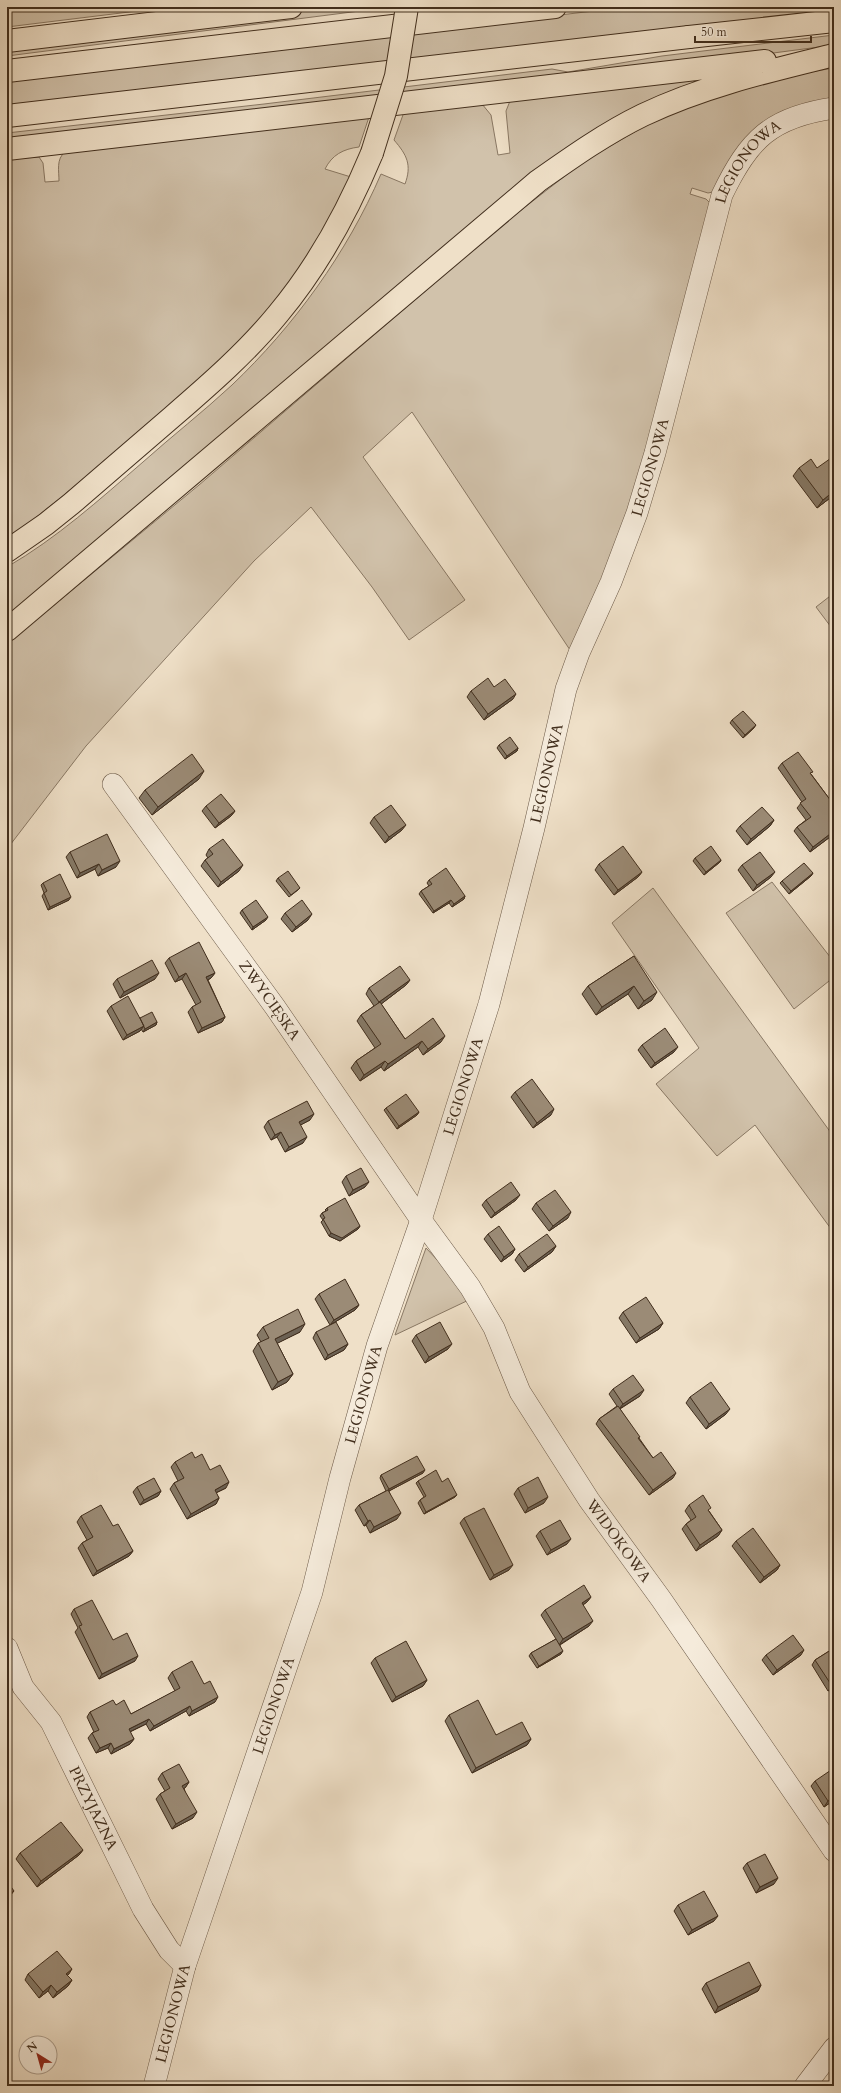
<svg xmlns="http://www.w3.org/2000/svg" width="841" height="2093" font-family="Cardo,serif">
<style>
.green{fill:#d1c2ab;stroke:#897864}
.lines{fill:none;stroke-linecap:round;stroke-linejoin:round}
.minor-casing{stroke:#6c5a48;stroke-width:22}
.major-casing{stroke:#412e1d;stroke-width:24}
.highway-casing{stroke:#412e1d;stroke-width:24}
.minor{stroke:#f5ebdb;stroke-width:21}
.major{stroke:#efe0c8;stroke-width:22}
.highway{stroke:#efe0c8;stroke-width:22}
.highway-bridge-casing{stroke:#412e1d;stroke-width:24;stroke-linecap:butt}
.highway-bridge{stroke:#efe0c8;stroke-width:22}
.wall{fill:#857865;stroke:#412e1d}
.shaded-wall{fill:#6c6153;stroke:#412e1d}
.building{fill:#9b8b76;stroke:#412e1d}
.labels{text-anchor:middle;stroke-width:3;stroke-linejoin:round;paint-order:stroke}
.street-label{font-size:15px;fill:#412e1d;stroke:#f5ebdb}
</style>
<rect width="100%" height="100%" fill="#efe0c8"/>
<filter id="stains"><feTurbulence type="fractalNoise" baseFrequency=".005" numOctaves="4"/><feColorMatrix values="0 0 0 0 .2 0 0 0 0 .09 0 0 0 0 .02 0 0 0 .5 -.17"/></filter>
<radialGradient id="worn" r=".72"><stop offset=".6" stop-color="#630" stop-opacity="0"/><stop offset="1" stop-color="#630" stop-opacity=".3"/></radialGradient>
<path class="green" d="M7 7H170L7 27Z
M340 7H391L7 56V47Z
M627 7H834V11L7 108V81Z
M834 35V45L690 64 7 143V133L264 104 552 69 568 72 662 56Z
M834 68V102L803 106 713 192 708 193 692 188 690 194 706 199 710 203 646 459 610 566 572 653 412 412 363 457 465 600 409 640 372 587 311 507 254 561 86 746 7 849V644L199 485 507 221 583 162 648 124 727 90 785 76Z
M724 75 628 117 7 622V567C57 538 99 500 143 462 172 436 203 412 232 385 294 326 347 253 381 174L405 184C412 165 407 155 394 140L404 112 482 104 491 115 498 155 510 153 506 111 510 101Z
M370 114 359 147C343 149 332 155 325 169L351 177C332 215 313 252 287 286 246 342 191 387 139 432 95 469 53 506 7 539V159L39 157 43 163 45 182 59 181C59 171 56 159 65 152Z
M834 593V631L816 607Z
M772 882 834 962V977L794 1009 726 913Z
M653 888 834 1137V1233L755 1125 717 1156 656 1084 699 1048 612 923Z
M426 1248 473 1298 395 1335Z"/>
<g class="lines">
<g class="minor-casing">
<g id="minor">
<path id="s1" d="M113 784 275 1007 421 1220 470 1287 494 1328 520 1392 589 1500 661 1599 834 1851"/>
<path id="s2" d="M7 1648 23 1687 51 1722 143 1909 169 1950 185 1966"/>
<path id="s3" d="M154 2086 185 1966 312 1592 340 1478 377 1346 421 1220 489 1004 534 828 566 689 579 653 611 582 637 513 655 453 722 195C749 139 771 117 834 108"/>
<path d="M805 2086 834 2048"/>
</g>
</g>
<g class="major-casing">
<path id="major" d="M689 37 834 21"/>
</g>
<g class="highway-casing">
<path id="highway" d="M7 41 291 7
M7 71 555 7
M7 116 689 37
M7 149 765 61
M7 551 46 524 71 504C105 475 138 446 172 417 209 385 247 352 278 314 319 265 348 211 372 153
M7 630 538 181C572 157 606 133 643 115 704 86 769 71 834 55"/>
</g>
<use href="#minor" class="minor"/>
<use href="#major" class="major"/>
<use href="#highway" class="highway"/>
<g class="highway-bridge-casing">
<path id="highway-bridge" d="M372 153 396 76 407 7"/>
</g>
<use href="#highway-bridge" class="highway-bridge"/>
</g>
<path class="wall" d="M799 468H817L834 495 817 508 793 476Z
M494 687 513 699 484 720 467 697 471 691Z
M732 720 754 728 743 738 730 723Z
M499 745 518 748 517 751 505 759 497 748Z
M782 763 811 774 834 805V834L810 852 794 831 797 827 806 820 797 808 802 802 778 768Z
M199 779 152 815 139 798 145 790Z
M206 806 235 811 231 816 215 828 202 811Z
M374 817 402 830 385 843 370 823Z
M774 820 770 826 747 845 736 831 740 826Z
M209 849 239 871 218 887 201 866 205 860 208 858 206 855Z
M70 852 116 867 98 876 95 869 77 878 66 857Z
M695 858 721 860 720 862 704 875 693 861Z
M599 864 642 872 638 877 614 895 595 870Z
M742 865 771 877 753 891 738 870Z
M813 873 811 876 789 894 780 883 782 881Z
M278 878 300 888 298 890 289 897 276 881Z
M429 880 465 896 464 899 452 907 449 903 433 913 419 894 421 891 429 886 427 883Z
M43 883 69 900 48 910 42 896 44 893 41 885Z
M242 910 266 920 252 930 240 913Z
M285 913 308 920 292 932 281 919Z
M634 956 652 1000 638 1009 628 994 596 1015 582 994 588 986Z
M169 958 215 973 211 978 208 980 225 1017 222 1022 198 1033 188 1012 192 1007 196 1005 182 979 175 982 165 963Z
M117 979H155L120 998 113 984Z
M410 980 406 985 381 1004 405 1039 441 1042 423 1055 418 1047 384 1071 381 1067 360 1081 351 1068 356 1061 375 1048 357 1021 361 1015 374 1006 366 994 369 988Z
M111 1006 140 1018 157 1022 156 1025 143 1032 141 1029 140 1031 123 1040 107 1011Z
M642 1045 674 1052 651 1068 638 1050Z
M515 1092 551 1115 533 1128 511 1097Z
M386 1108 419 1112 417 1115 397 1129 384 1110Z
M310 1120 300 1125 303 1143 285 1152 277 1137 271 1140 264 1127 268 1121Z
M346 1176 365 1187 349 1196 342 1182Z
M486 1200H516L491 1218 482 1205Z
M536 1203 568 1218 549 1231 532 1209Z
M327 1208 360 1226 358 1229 340 1241 329 1236 321 1222 323 1220 320 1216 322 1213 326 1211 325 1210Z
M488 1234 515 1249 512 1254 501 1262 484 1239Z
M556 1246 552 1252 524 1272 515 1260 519 1254Z
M319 1294 359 1305 355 1310 330 1325 315 1299Z
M623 1312 663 1323 659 1329 636 1343 619 1318Z
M263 1327 300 1332 277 1343 293 1374 287 1382 272 1390 253 1351 258 1343 261 1342 257 1335Z
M316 1332 348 1344 344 1350 325 1360 313 1338Z
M416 1335 448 1349 425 1363 412 1341Z
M613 1389 640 1396 620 1409 639 1438 653 1458 673 1478 649 1495 596 1424 599 1419 617 1406 609 1394Z
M690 1397 726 1414 706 1429 686 1403Z
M195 1458 226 1488 216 1493 219 1498 216 1504 187 1519 170 1489 174 1483 178 1481 171 1467 175 1462Z
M423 1473 389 1491 397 1519 370 1533 366 1525 364 1526 355 1510 359 1505 386 1491 380 1478 381 1475Z
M418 1481 442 1482 455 1497 424 1514 418 1503 420 1500 424 1497 416 1483Z
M137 1487 161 1491 158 1496 140 1505 133 1492Z
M518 1488 544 1503 525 1513 514 1494Z
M689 1505 709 1511 722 1530 718 1536 696 1551 682 1529 686 1524 691 1520 685 1511Z
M81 1516 113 1526 133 1551 129 1556 93 1576 78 1548 82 1543 87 1540 77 1522Z
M464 1518 509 1570 490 1580 460 1523Z
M540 1531 567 1544 547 1555 536 1536Z
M736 1541 780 1565 777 1570 760 1583 732 1546Z
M591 1597 587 1602 583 1605 589 1626 560 1645 561 1654 537 1668 529 1656 531 1653 556 1639 541 1615 545 1610Z
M74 1609 135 1661 99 1679 75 1632 78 1628 71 1614Z
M834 1648V1687L828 1691 812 1665 815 1660Z
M766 1655H801L773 1675 762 1660Z
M375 1658 427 1680 423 1686 392 1702 371 1663Z
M172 1672 204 1684 215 1702 189 1716 186 1711 150 1731 146 1724 130 1732 134 1739 130 1744 111 1754 108 1748 96 1753 88 1738 92 1733 94 1732 87 1717 90 1712 116 1705 131 1714 175 1691 168 1678Z
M449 1715 496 1735 531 1739 527 1745 472 1773 445 1721Z
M162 1773 189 1782 185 1788H184L193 1818 172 1829 156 1799 160 1794 165 1791 158 1779Z
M815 1781 834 1800 824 1807 811 1786Z
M83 1850 79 1855 37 1887 16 1859 20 1853Z
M747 1863 774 1884 756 1893 743 1868Z
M678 1905 714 1921 688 1935 674 1911Z
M28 1974H69L67 1975 72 1980 68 1986 53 1998 48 1991 39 1998 25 1980Z
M706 1983 761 1985 758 1991 715 2013 702 1989Z"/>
<path class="shaded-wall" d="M834 491V495L817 508 823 500Z
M516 694 513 699 484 720 488 714Z
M756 725 754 728 743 738 745 735Z
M518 748 517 751 505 759 507 756Z
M204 771 199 779 152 815 158 807Z
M235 811 231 816 215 828 219 823Z
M774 820 770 826 747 845 751 839Z
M406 825 402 830 385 843 389 837Z
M834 831V834L810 852 813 847Z
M721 860 720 862 704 875 706 872Z
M120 861 116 867 98 876 102 870Z
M99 864 95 869 77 878 80 873Z
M243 865 239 871 218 887 221 882Z
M642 872 638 877 614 895 618 890Z
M775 872 771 877 753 891 757 885Z
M813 873 811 876 789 894 791 891Z
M465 896 464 899 452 907 454 904Z
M71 897 69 900 48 910 50 907Z
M451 900 449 903 433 913 434 911Z
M312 914 308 920 292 932 296 927Z
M268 917 266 920 252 930 253 927Z
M159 973 155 979 120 998 124 992Z
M186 973 182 979 175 982 179 977Z
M215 973 211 978 202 983 206 977Z
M410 980 406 985 376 1008 379 1002Z
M634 986 628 994 596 1015 602 1007Z
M657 992 652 1000 638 1009 644 1001Z
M225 1017 222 1022 198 1033 202 1028Z
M157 1022 156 1025 143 1032 145 1029Z
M144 1026 140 1031 123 1040 127 1035Z
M445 1036 441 1042 423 1055 428 1049Z
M422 1041 418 1047 384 1071 388 1064Z
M678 1047 674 1052 651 1068 655 1063Z
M385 1061 381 1067 360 1081 364 1075Z
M554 1109 551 1115 533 1128 537 1123Z
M419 1112 417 1115 397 1129 399 1126Z
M314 1114 310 1120 295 1128 299 1122Z
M281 1132 277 1137 271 1140 275 1135Z
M307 1137 303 1143 285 1152 289 1147Z
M369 1182 365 1187 349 1196 353 1190Z
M520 1195 516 1200 491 1218 495 1213Z
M571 1212 568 1218 549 1231 553 1226Z
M360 1226 358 1229 340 1241 329 1236 331 1233Z
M556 1246 552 1252 524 1272 528 1267Z
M515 1249 512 1254 501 1262 504 1257Z
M359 1305 355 1310 330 1325 334 1320Z
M663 1323 659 1329 636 1343 640 1338Z
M305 1324 300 1332 270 1347 275 1339Z
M348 1344 344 1350 325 1360 328 1355Z
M452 1344 448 1349 425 1363 429 1357Z
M293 1374 287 1382 272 1390 278 1382Z
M644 1390 640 1396 619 1409 623 1404Z
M730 1409 726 1414 706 1429 709 1424Z
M425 1470 423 1473 387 1492 389 1489Z
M676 1473 673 1478 649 1495 653 1490Z
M229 1482 226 1488 211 1495 215 1490Z
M161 1491 158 1496 140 1505 144 1500Z
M457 1495 455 1497 424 1514 426 1512Z
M548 1497 544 1503 525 1513 528 1508Z
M219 1498 216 1504 187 1519 191 1514Z
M401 1513 397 1519 370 1533 374 1527Z
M370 1520 366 1525 364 1526 368 1521Z
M722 1530 718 1536 696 1551 700 1545Z
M571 1539 567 1544 547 1555 551 1550Z
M133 1551 129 1556 93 1576 97 1571Z
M513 1565 509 1570 490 1580 494 1575Z
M780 1565 777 1570 760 1583 764 1577Z
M591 1597 587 1602 578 1608 582 1603Z
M593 1621 589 1626 559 1645 563 1639Z
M804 1650 801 1655 773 1675 777 1670Z
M563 1651 561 1654 537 1668 539 1666Z
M138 1656 135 1661 99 1679 102 1674Z
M427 1680 423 1686 392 1702 396 1697Z
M834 1684V1687L828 1691 832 1686Z
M218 1697 215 1702 189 1716 192 1711Z
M190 1706 186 1711 150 1731 154 1726Z
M149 1719 146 1724 125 1734 129 1729Z
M134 1739 130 1744 111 1754 114 1749Z
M531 1739 527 1745 472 1773 476 1768Z
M111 1743 108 1748 96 1753 100 1748Z
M189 1782 185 1788 179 1791 182 1786Z
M834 1797V1800L824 1807 828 1801Z
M197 1812 193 1818 172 1829 176 1824Z
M83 1850 79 1855 37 1887 41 1881Z
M778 1878 774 1884 756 1893 760 1887Z
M14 1891 10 1896 7 1899V1896Z
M718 1916 714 1921 688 1935 692 1930Z
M72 1969 69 1974 62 1979 66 1974Z
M72 1980 68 1986 53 1998 57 1992Z
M51 1985 48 1991 39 1998 43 1992Z
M761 1985 758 1991 715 2013 718 2007Z"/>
<path class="building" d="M834 456V491L823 500 799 468 811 459 817 468Z
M488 678 494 687 505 679 516 694 488 714 471 691Z
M743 711 756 725 745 735 732 720Z
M510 737 518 748 507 756 499 745Z
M798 752 813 772 810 773 834 805V831L813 847 797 827 811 817 800 803 806 799 782 763Z
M192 754 204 771 158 807 145 790Z
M221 794 235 811 219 823 206 806Z
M391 805 406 825 389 837 374 817Z
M762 807 774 820 751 839 740 826Z
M107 834 120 861 102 870 99 864 80 873 70 852Z
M223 839 243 865 221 882 205 860 213 854 209 849Z
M623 846 642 872 618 890 599 864Z
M711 846 721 860 706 872 695 858Z
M760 852 775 872 757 885 742 865Z
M804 863 813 873 791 891 782 881Z
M446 868 465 896 454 904 451 900 434 911 421 891 432 884 429 880Z
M288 871 300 888 291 895 278 878Z
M60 874 71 897 50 907 44 893 47 891 43 883Z
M256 900 268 917 253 927 242 910Z
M302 900 312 914 296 927 285 913Z
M199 942 215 973 206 977 225 1017 202 1028 192 1007 201 1002 186 973 179 977 169 958Z
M634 956 657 992 644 1001 634 986 602 1007 588 986Z
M152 960 159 973 124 992 117 979Z
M400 966 410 980 379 1002 369 988Z
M128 996 144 1026 127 1035 111 1006Z
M380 1002 405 1039 433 1018 445 1036 428 1049 422 1041 388 1064 385 1061 364 1075 356 1061 381 1044 361 1015Z
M152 1012 157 1022 145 1029 140 1018Z
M665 1028 678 1047 655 1063 642 1045Z
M532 1079 554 1109 537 1123 515 1092Z
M406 1094 419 1112 399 1126 386 1108Z
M307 1101 314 1114 299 1122 307 1137 289 1147 281 1132 275 1135 268 1121Z
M361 1168 369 1182 353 1190 346 1176Z
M511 1182 520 1195 495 1213 486 1200Z
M555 1190 571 1212 553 1226 536 1203Z
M345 1198 360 1226 342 1238 331 1233 323 1219 325 1218 322 1213 328 1210 327 1208Z
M499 1226 515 1249 504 1257 488 1234Z
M547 1234 556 1246 528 1267 519 1254Z
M345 1279 359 1305 334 1320 319 1294Z
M646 1297 663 1323 640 1338 623 1312Z
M298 1309 305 1324 275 1339 293 1374 278 1382 258 1343 269 1338 263 1327Z
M336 1322 348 1344 328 1355 316 1332Z
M440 1322 452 1344 429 1357 416 1335Z
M633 1375 644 1390 623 1404 613 1389Z
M711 1382 730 1409 709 1424 690 1397Z
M618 1406 640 1437 638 1438 653 1458 661 1452 676 1473 653 1490 599 1419Z
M192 1452 195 1458 202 1454 210 1470 220 1465 229 1482 215 1490 219 1498 191 1514 174 1483 184 1478 175 1462Z
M417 1456 425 1470 389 1489 381 1475Z
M436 1470 442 1482 448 1478 457 1495 426 1512 420 1500 426 1496 418 1481Z
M538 1477 548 1497 528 1508 518 1488Z
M154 1478 161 1491 144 1500 137 1487Z
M388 1490 401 1513 374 1527 370 1520 368 1521 359 1505Z
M703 1495 711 1508 708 1510 722 1530 700 1545 686 1524 696 1517 689 1505Z
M101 1505 113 1526 118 1524 133 1551 97 1571 82 1543 93 1537 81 1516Z
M484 1508 513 1565 494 1575 464 1518Z
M560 1520 571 1539 551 1550 540 1531Z
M753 1528 780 1565 764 1577 736 1541Z
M584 1585 591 1597 582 1603 593 1621 563 1639 545 1610Z
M92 1600 113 1640 127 1633 138 1656 102 1674 79 1626 82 1625 74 1609Z
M793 1635 804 1650 777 1670 766 1655Z
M556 1639 563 1651 539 1666 531 1653Z
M406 1641 427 1680 396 1697 375 1658Z
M834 1648V1684L832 1686 815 1660Z
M192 1661 204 1684 210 1681 218 1697 192 1711 190 1706 154 1726 149 1719 129 1729 134 1739 114 1749 111 1743 100 1748 92 1733 99 1730 90 1712 113 1700 116 1705 124 1700 131 1714 180 1688 172 1672Z
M478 1700 496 1735 522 1722 531 1739 476 1768 449 1715Z
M179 1764 189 1782 182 1786 197 1812 176 1824 160 1794 170 1788 162 1773Z
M834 1768V1797L828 1801 815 1781Z
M61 1822 83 1850 41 1881 20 1853Z
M765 1854 778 1878 760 1887 747 1863Z
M7 1881 14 1891 7 1896Z
M704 1891 718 1916 692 1930 678 1905Z
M57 1951 72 1969 66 1974 72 1980 57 1992 51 1985 43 1992 28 1974Z
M749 1962 761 1985 718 2007 706 1983Z"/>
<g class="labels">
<g class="street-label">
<text dy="5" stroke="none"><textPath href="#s3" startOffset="2019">LEGIONOWA</textPath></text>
<text dy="5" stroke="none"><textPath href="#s3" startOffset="1695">LEGIONOWA</textPath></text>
<text dy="5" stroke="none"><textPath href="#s3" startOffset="1371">LEGIONOWA</textPath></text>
<text dy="5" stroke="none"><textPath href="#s1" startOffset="267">ZWYCIĘSKA</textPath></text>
<text dy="5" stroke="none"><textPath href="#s3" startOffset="1047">LEGIONOWA</textPath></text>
<text dy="5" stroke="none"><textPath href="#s3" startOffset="723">LEGIONOWA</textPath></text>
<text dy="5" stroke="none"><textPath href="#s1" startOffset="912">WIDOKOWA</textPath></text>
<text dy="5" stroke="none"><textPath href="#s3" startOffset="399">LEGIONOWA</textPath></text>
<text dy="5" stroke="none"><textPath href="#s2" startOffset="183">PRZYJAZNA</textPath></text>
<text dy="5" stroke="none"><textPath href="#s3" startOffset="75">LEGIONOWA</textPath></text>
</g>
</g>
<rect width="841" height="2093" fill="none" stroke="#efe0c8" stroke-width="24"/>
<rect x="8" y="8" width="825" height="2077" fill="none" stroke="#412e1d" stroke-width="2"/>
<rect x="12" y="12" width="817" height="2069" fill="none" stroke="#412e1d"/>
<g transform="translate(38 2055) rotate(323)"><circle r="19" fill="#f5ebdb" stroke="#ad9f8f"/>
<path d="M0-3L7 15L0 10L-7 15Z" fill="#8f2418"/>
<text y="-6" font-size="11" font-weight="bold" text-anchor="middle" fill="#412e1d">N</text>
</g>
<path d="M695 36v6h116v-6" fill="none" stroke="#412e1d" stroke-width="2"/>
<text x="701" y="36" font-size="12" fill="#412e1d" stroke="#f5ebdb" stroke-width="3" paint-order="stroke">50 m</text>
<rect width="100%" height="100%" filter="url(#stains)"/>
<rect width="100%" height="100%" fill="url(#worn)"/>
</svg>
